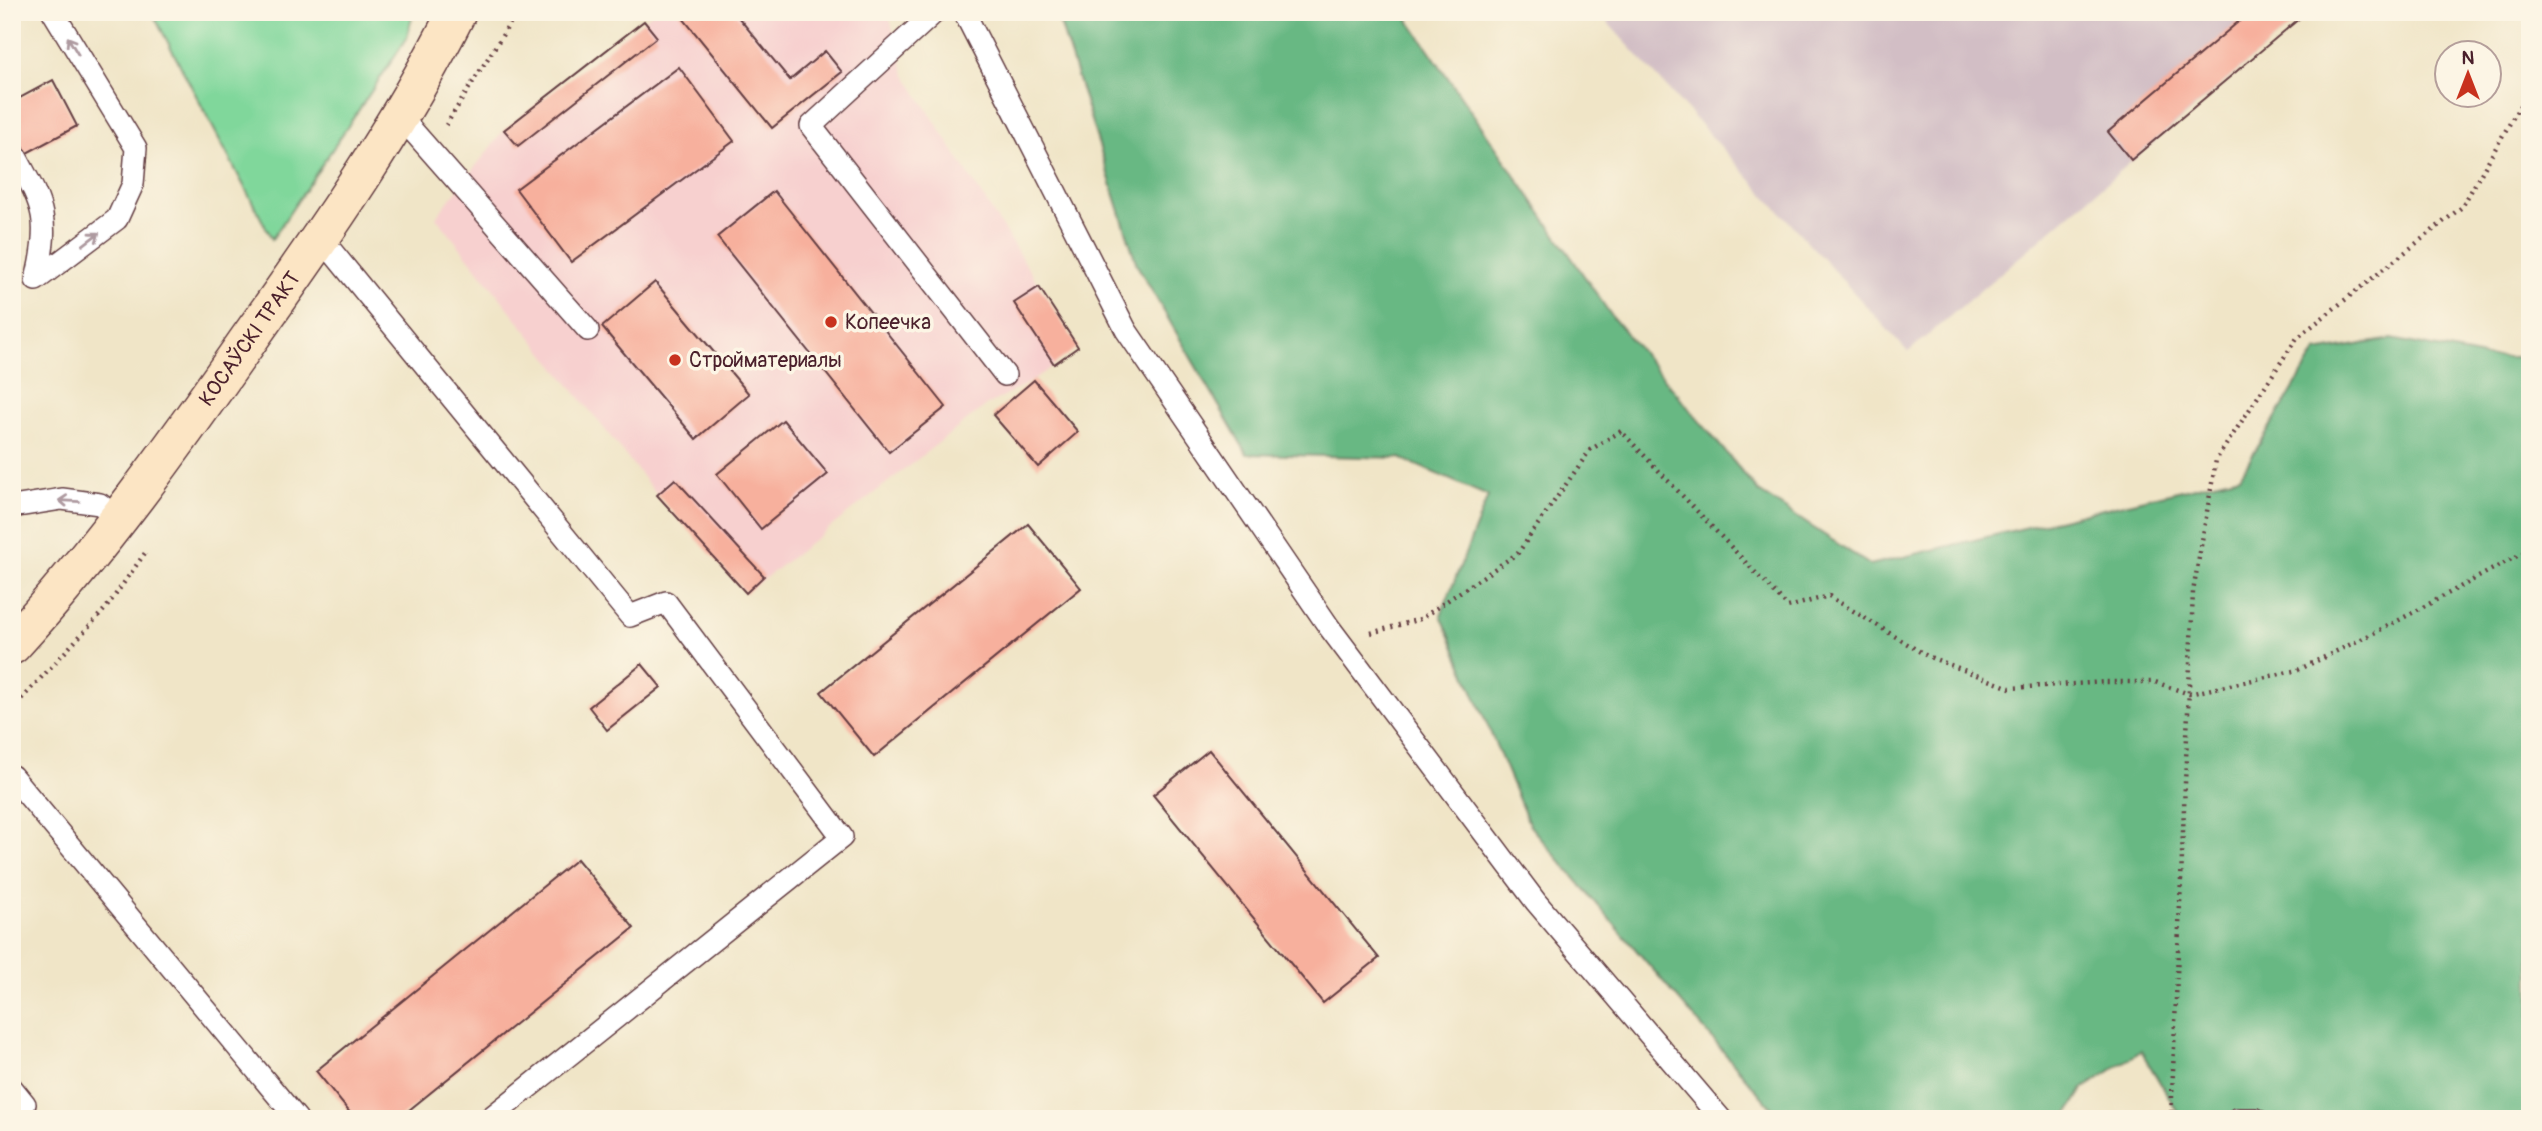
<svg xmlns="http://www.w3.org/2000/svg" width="2542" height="1131" font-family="Pangolin,sans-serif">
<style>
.built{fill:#f7d0cf}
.industrial{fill:#d2bec5}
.green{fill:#80d79b;stroke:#657b63;stroke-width:2}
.forest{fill:#68b883;stroke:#596c57;stroke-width:2}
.building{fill:#f7b09d}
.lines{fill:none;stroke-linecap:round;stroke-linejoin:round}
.service-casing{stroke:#633d42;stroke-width:24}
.secondary-casing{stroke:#633d42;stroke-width:41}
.path{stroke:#633d42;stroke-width:4.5;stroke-dasharray:2 5;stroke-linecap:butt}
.service{stroke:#fff;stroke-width:21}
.secondary{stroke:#fce5c4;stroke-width:38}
.oneway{stroke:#ae9aa0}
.poi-dot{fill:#c8321e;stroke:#fcf5e5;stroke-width:2.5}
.labels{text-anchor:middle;stroke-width:7;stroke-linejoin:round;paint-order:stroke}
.poi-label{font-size:21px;fill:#4a1f2b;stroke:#fcf5e5;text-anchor:start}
.street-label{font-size:21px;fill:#4a1f2b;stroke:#fcf5e5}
</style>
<rect width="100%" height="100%" fill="#fcf5e5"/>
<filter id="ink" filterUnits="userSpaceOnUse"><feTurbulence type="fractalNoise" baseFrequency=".0143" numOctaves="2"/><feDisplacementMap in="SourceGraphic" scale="14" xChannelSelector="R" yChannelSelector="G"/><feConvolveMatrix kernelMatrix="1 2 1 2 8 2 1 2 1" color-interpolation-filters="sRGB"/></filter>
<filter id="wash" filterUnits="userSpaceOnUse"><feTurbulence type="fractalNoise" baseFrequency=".00686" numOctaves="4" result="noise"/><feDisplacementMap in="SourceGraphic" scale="28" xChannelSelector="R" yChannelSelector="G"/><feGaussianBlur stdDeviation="1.57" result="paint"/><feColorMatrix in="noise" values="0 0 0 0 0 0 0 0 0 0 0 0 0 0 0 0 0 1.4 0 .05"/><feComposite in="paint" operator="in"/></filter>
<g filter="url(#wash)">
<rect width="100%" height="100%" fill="#f0e5c7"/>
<path class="built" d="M654 12H888L905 74 1078 347 1034 380 987 405 746 593 657 495 436 217 504 130Z"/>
<path class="industrial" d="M1598 12H2307L1908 352Z"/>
<path class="green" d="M152 12H413L407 38 272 239Z"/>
<path class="forest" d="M1053 12H1403L1613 318 1759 492 1870 565 2240 476 2316 352 2392 339 2484 357H2530V1119H2182L2141 1051 2083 1089 2065 1119H1781L1530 826 1441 615 1488 496 1400 458 1247 454 1137 265 1061 26Z"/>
<g id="blocks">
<path class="building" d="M678 12H734L790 80 825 51 842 72 772 128Z
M2250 12H2307L2131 160 2108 132Z
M644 21 657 37 518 146 504 130Z
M679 67 734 141 571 262 516 189Z
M53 80 77 126 12 161V102Z
M774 191 946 407 889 452 717 237Z
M655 282 749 394 696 439 602 327Z
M1039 287 1078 347 1054 364 1014 303Z
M1034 380 1078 432 1038 467 993 415Z
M783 420 828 474 761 529 717 474Z
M675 479 764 576 746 593 657 495Z
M1028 524 1081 588 874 757 821 692Z
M642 664 661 687 607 730 589 707Z
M1209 750 1379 958 1323 1003 1153 795Z
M577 859 634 928 398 1119H355L316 1071Z"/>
</g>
</g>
<g filter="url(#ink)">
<use href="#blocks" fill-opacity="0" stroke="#633d42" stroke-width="2"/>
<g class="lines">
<g class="service-casing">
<path id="service" d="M935 12 811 126 1005 375
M964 12 1126 330 1329 627 1536 902 1721 1119
M398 114 588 330
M12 149C42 205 52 215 36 280
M321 238 630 616 666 602 842 837 489 1119
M36 280 117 219 133 184 136 148 53 12
M12 507 62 499 100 504 119 520
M12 776 297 1119
M12 1088 25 1104
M2237 1119H2256"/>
</g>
<g class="secondary-casing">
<g id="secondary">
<path id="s1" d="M12 645C100 550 175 445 249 339 324 234 399 127 457 12"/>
</g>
</g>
<path class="path" d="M446 125 517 12
M1371 633 1420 619 1518 553 1590 450 1621 431 1788 607 1829 596 1927 656 2010 688 2106 682H2155L2189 694 2298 670 2390 625 2530 549
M12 709 106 608 145 553
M2171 1119 2193 592 2216 460 2297 338 2462 207 2530 88"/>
<use href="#service" class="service"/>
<use href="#secondary" class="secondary"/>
</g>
<defs><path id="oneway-shaft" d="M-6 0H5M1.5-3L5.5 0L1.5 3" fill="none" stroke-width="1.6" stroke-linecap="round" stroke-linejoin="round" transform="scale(1.75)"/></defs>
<g class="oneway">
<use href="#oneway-shaft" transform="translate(73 46) rotate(-121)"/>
<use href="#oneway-shaft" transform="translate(91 239) rotate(-37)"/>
<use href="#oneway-shaft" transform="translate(69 501) rotate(-177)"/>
</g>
</g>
<g class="poi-dot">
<circle cx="831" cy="322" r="7"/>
<circle cx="675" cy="360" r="7"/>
</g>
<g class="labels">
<g class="poi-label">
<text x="845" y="329">Копеечка</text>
<text x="689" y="367">Стройматериалы</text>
</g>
<g class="street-label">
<text dy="7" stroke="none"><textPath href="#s1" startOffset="388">КОСАЎСКІ ТРАКТ</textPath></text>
</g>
</g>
<rect width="2542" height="1131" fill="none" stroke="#fcf5e5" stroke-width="42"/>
<g transform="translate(2468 74)"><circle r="33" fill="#fcf5e5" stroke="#b59f9b" stroke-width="2"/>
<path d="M0-5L12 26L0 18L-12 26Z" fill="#c8321e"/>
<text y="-10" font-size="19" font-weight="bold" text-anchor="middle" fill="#4a1f2b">N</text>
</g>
</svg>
